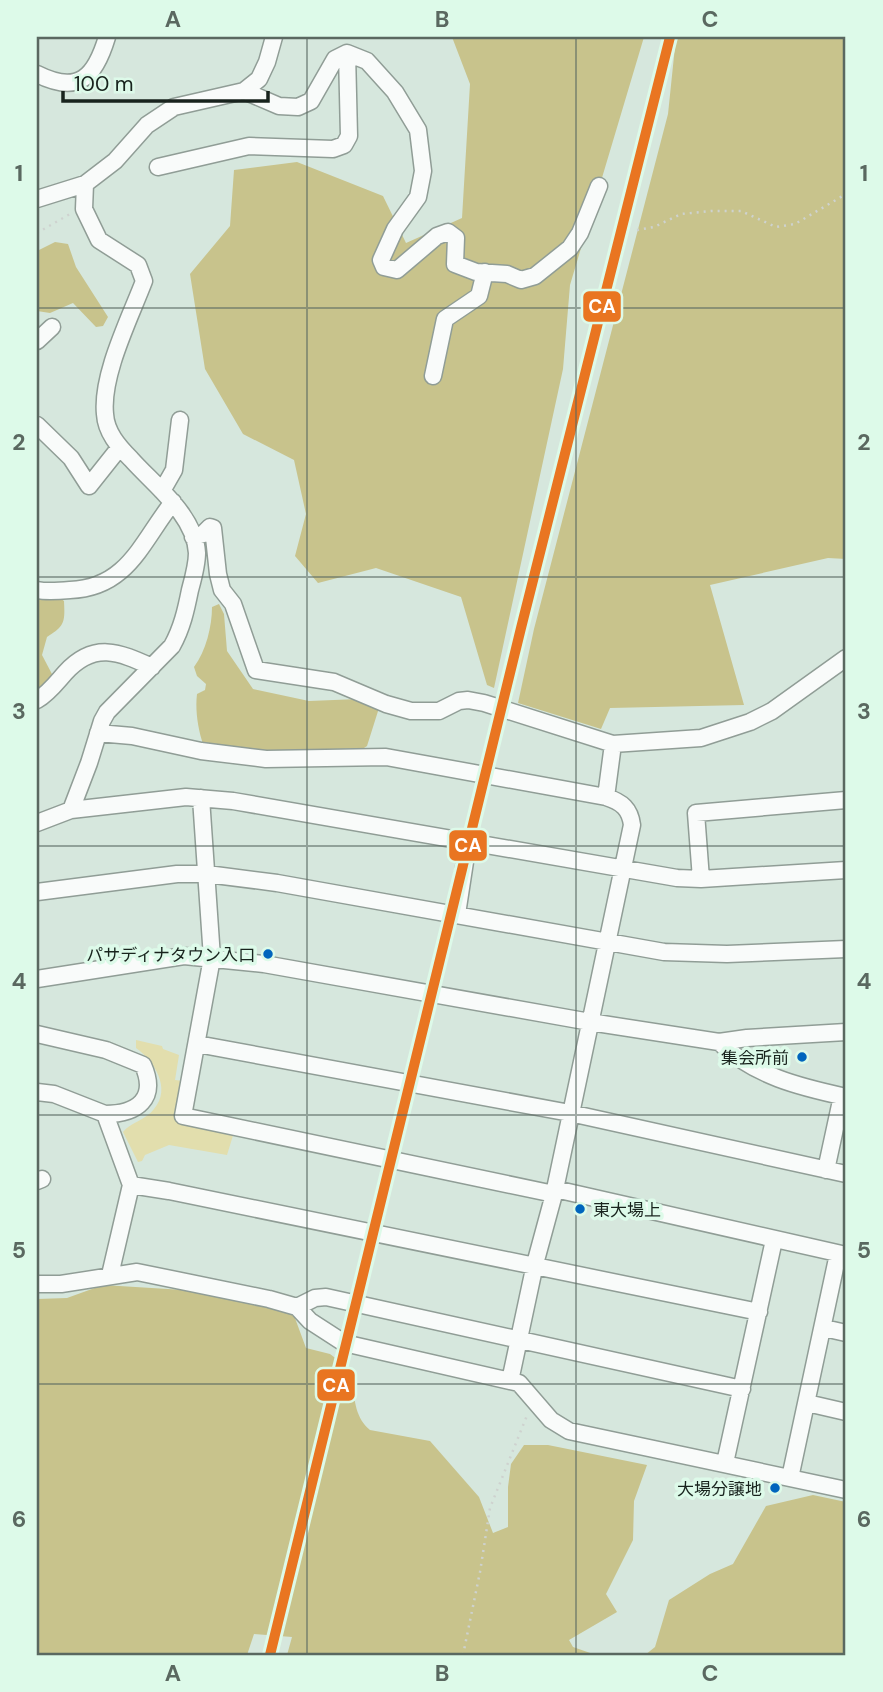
<svg xmlns="http://www.w3.org/2000/svg" width="883" height="1692" font-family="'DM Sans','Noto Sans JP',sans-serif">
<style>
.green{fill:#e2dead}
.forest{fill:#c8c38c}
.lines{fill:none;stroke-linecap:round;stroke-linejoin:round}
.minor-casing{stroke:#909d96;stroke-width:19}
.path{stroke:#ced2cf;stroke-width:2.5;stroke-dasharray:2 5;stroke-linecap:butt}
.minor{stroke:#f9fbfa;stroke-width:16}
.rail-1-casing{stroke:#ddfae9;stroke-width:16}
.rail-1{stroke:#e97521;stroke-width:10}
.grid{fill:none;stroke:#5a6860;stroke-width:2;stroke-opacity:0.55}
.bus-dot{fill:#0065bd;stroke:#ddfae9;stroke-width:2.5}
.labels{text-anchor:middle;stroke-width:7;stroke-linejoin:round;paint-order:stroke}
.bus-label{font-size:17px;fill:#18231d;stroke:#ddfae9;text-anchor:end}
.line-badge{stroke:#ddfae9;stroke-width:2.5}
.badge-label{font-size:19px;text-anchor:middle;font-weight:bold;fill:#fff}
.neatline{fill:none;stroke:#5a6860;stroke-width:2.5}
.grid-label{font-size:23px;text-anchor:middle;font-weight:bold;fill:#5a6860}
</style>
<rect width="100%" height="100%" fill="#d6e7dd"/>
<path class="green" d="M136 1040 162 1046 163 1049 179 1055 175 1080 184 1081 178 1120 235 1129 227 1155 169 1145 145 1155 142 1161 138 1162 123 1132C131 1122 146 1120 154 1109 172 1088 154 1061 136 1048Z"/>
<path class="forest" d="M452 37H644L570 285 563 369 494 688 487 685 461 597 376 568 318 583 295 556 306 514 294 460 243 434 205 369 190 274 230 226 234 170 297 162 383 196 406 243 462 218 470 84Z
M676 37H846V559L828 558 710 585 744 705 610 708 601 729 518 703 534 629 668 114Z
M55 242 68 244 76 267 108 317 103 326 96 327 73 303 50 313 37 311V251Z
M55 594 64 601C65 622 65 626 47 637L42 655 53 676 37 695V597Z
M219 604 224 614 227 651 253 689 309 701 359 699 379 708 367 746 361 750C341 746 322 753 301 754 266 756 237 750 203 744 198 729 195 710 197 694L205 690 206 684 197 676 194 667C206 651 212 626 212 607Z
M103 1285 184 1290 292 1310 306 1348 330 1354 354 1372C353 1391 353 1416 370 1430L430 1441 479 1497 493 1533 508 1527V1487L511 1464 524 1445H548L647 1465 634 1501 633 1540 606 1594 617 1612 569 1640 573 1647 596 1655H287L292 1637 254 1634 247 1655H37V1299L67 1298Z
M813 1495 846 1502V1655H645L655 1647 669 1600 710 1574 733 1564 766 1506Z"/>
<g class="lines">
<g class="minor-casing">
<path id="minor" d="M347 53 367 61 395 92 418 130 423 171 418 197 395 229 381 260 384 267 397 270 437 236 448 232 456 238 455 264 476 272 507 274 521 280 535 276 570 248 580 233 599 186
M37 74C79 95 95 77 107 37
M158 167 249 146 333 149 344 145 349 136 347 53 335 59 311 101 298 107 279 106 244 91
M37 199 85 184
M37 341 52 327
M433 376 445 319 479 296 485 272
M37 425 71 458 89 486 120 447
M162 491 174 470 180 420
M193 537 203 534 210 527 213 528 218 574 222 590 233 604 256 670 334 682 386 704 411 711H439L459 701 468 700 484 703 613 744 701 738 750 722 772 711 846 658
M37 590C47 592 59 591 70 590 128 588 142 541 173 502
M37 700C48 694 57 682 65 673 94 641 119 652 152 667
M98 733 132 736 201 751 266 759 386 757 606 797C622 802 630 809 632 825L554 1194 535 1264 510 1381
M606 797 613 744
M201 798 212 958 183 1116 554 1194
M71 810 89 763 102 721 107 712 172 646C182 628 186 610 190 590 193 579 197 565 197 553 195 515 154 485 131 459 118 446 106 432 105 414 101 375 130 318 144 281L138 265 99 240 84 209 85 184 115 161 147 125 174 107 244 91 259 79 267 62 274 37
M37 823 71 810 186 797 233 801 677 878 701 879 846 870
M701 879 696 813 846 800
M37 892 177 874H207L277 883 664 952 727 954 846 949
M457 914 468 842
M37 979 184 956 264 964 590 1022 719 1042 747 1038 846 1032
M37 1034 106 1050 143 1065C158 1099 137 1114 105 1114
M719 1042C754 1076 800 1087 846 1097
M197 1044 570 1113 846 1174
M37 1092 54 1094 105 1114 131 1185 110 1275
M826 1170 842 1096
M37 1181 42 1179
M131 1185 169 1191 759 1312
M555 1189 846 1255
M37 1284H61L137 1272 269 1299 297 1307 310 1321 344 1343 519 1383 551 1420 569 1431 846 1490
M297 1307 315 1298 326 1297 742 1389
M824 1328 846 1333
M807 1403 846 1412
M725 1463 774 1240
M790 1478 838 1254"/>
</g>
<path class="path" d="M637 230 654 227 681 214 711 211H741L776 227 795 224 846 194
M37 233 70 214
M463 1655 480 1572 490 1508 528 1413"/>
<use href="#minor" class="minor"/>
<g class="rail-1-casing">
<path id="rail-1" d="M270 1655 521 628 670 37"/>
</g>
<use href="#rail-1" class="rail-1"/>
</g>
<path class="grid" d="M307 37V1655M576 37V1655M37 308H846M37 577H846M37 846H846M37 1115H846M37 1384H846"/>
<g class="bus-dot">
<circle cx="268" cy="954" r="6"/>
<circle cx="802" cy="1057" r="6"/>
<circle cx="580" cy="1209" r="6"/>
<circle cx="775" cy="1488" r="6"/>
</g>
<g class="labels">
<g class="bus-label">
<text x="255" y="961">パサディナタウン入口</text>
<text x="789" y="1064">集会所前</text>
<text x="593" y="1216" text-anchor="start">東大場上</text>
<text x="762" y="1495">大場分譲地</text>
</g>
</g>
<g class="line-badge">
<rect x="582" y="290" width="40" height="33" rx="7" fill="#e97521"/>
<rect x="448" y="829" width="40" height="33" rx="7" fill="#e97521"/>
<rect x="316" y="1368" width="40" height="34" rx="7" fill="#e97521"/>
</g>
<g class="badge-label">
<text x="602" y="313">CA</text>
<text x="468" y="852">CA</text>
<text x="336" y="1392">CA</text>
</g>
<rect width="883" height="1692" fill="none" stroke="#ddfae9" stroke-width="77"/>
<path d="M63 91v10h205v-10" fill="none" stroke="#18231d" stroke-width="3.5"/>
<text x="74" y="91" font-size="21" fill="#18231d" stroke="#ddfae9" stroke-width="5" paint-order="stroke">100 m</text>
<rect x="38" y="38" width="806" height="1616" class="neatline"/>
<g class="grid-label">
<text x="173" y="27">A</text>
<text x="442" y="27">B</text>
<text x="710" y="27">C</text>
<text x="19" y="181">1</text>
<text x="864" y="181">1</text>
<text x="19" y="450">2</text>
<text x="864" y="450">2</text>
<text x="19" y="719">3</text>
<text x="864" y="719">3</text>
<text x="19" y="989">4</text>
<text x="864" y="989">4</text>
<text x="19" y="1258">5</text>
<text x="864" y="1258">5</text>
<text x="19" y="1527">6</text>
<text x="864" y="1527">6</text>
<text x="173" y="1681">A</text>
<text x="442" y="1681">B</text>
<text x="710" y="1681">C</text>
</g>
</svg>
